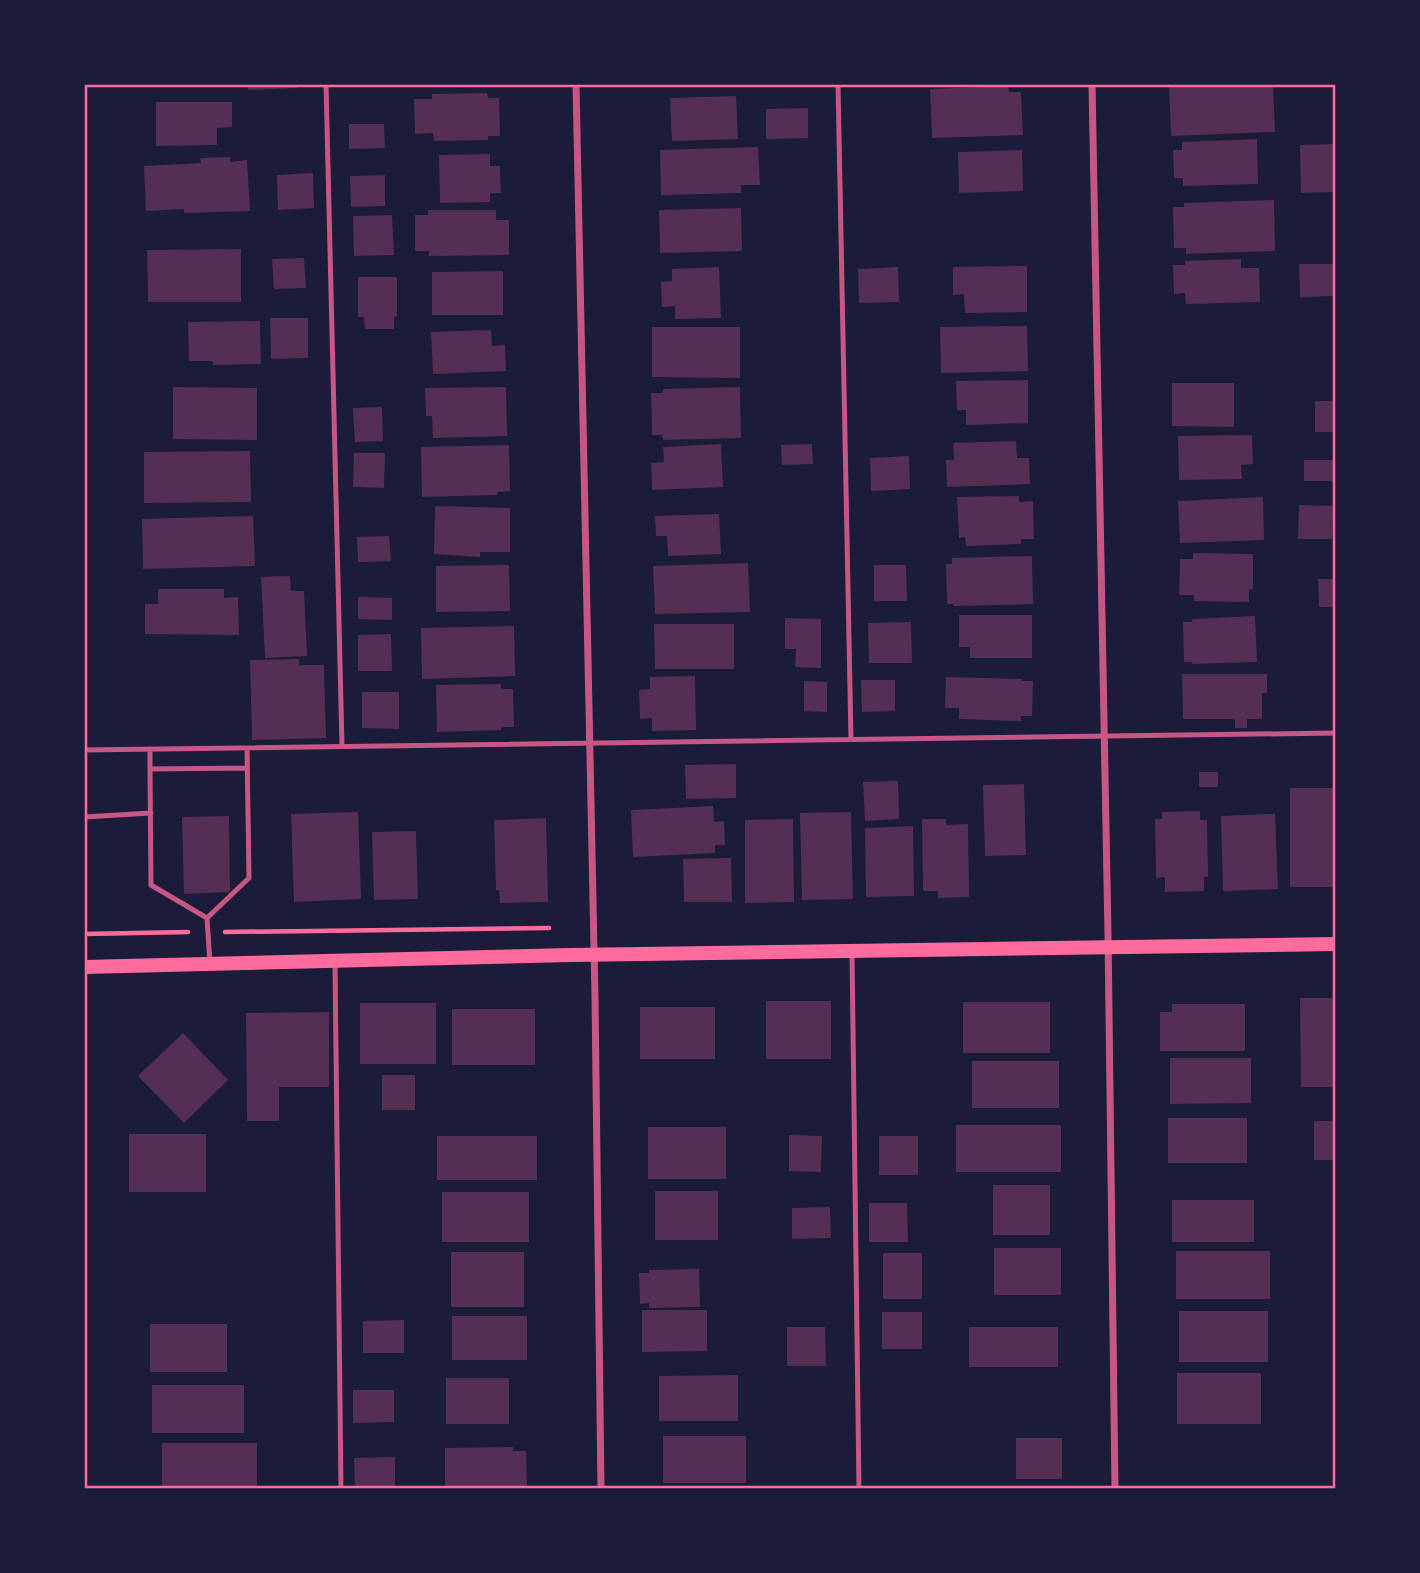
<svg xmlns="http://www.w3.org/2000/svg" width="1420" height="1573" font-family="'PT Sans',sans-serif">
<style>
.building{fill:#542f53}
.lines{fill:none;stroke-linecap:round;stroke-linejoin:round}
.path{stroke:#ff6b9d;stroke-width:4.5}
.service{stroke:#c65784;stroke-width:5}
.minor{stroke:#c65784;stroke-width:7}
.secondary{stroke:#ff6b9d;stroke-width:14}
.neatline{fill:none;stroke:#ff6b9d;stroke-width:2.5}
</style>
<rect width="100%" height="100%" fill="#1b1b3a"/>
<path class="building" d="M248 84H297V88L248 90Z
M1204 84H1273L1275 132 1171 136 1169 85Z
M1008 86 1009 92H1021L1023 135 932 138 930 89Z
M487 93 488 98H499L500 136H488V140L434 141 433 133 415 134 414 99H432V94Z
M736 96 738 139 672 141 670 98Z
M156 102H232V127L217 128V145L156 146Z
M808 108V138L766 139V109Z
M349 124H384L385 148 349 149Z
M1257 139 1258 184 1183 186V178H1174L1173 150H1182V142Z
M1335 144 1336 192 1301 193 1300 145Z
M758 147 760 185H741V193L661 195 660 150Z
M1022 150 1023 191 959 193 958 152Z
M490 154V166H500L501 193H490V202L440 203 439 155Z
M230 157V162L247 160 250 211 184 213V209L146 211 144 166 201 163 200 158Z
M313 173 314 208 278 210 277 175Z
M385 175V206L351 207 350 176Z
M1274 200 1275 251 1186 254V248H1174L1173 207H1184V203Z
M741 208 742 251 660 253 659 210Z
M428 210H496V220H509V255L429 256V251H415V215H428Z
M392 215 394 255 354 256 353 216Z
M241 249V302H148L147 250Z
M304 258 306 288 274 289 272 259Z
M1241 259V268H1259L1260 302 1186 304 1185 293 1174 294 1173 265H1185V261Z
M1299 264H1334V296L1300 297Z
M1027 266V312L965 313 964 294 953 295V267Z
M719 267 721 318 675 319V306L662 307 661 282 672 281V269Z
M898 267 899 302 859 303 858 269Z
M503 271V315H432V272Z
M358 277H397V316L394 317V329H365L364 317H358Z
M270 318H308V358L271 359Z
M260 321 261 364 213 365V361H189L188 322Z
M1027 326 1028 371 941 373 940 327Z
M652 327H740V378L652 377Z
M491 330 492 346 505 345 506 371 433 374 431 332Z
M1028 380V423L966 425V410H957L956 381Z
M1172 383H1234V427L1172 426Z
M173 387 257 388V440L173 439Z
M506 387 507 436 433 438 432 416H426L425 388Z
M740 387 741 438 663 440 662 435H652L651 393H663V389Z
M1315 401H1336V432H1315Z
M382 407 383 441 355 442 353 408Z
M1252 435 1253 464 1241 465 1242 479 1179 480 1178 436Z
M1016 441 1017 458H1029L1030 484 947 487 946 460H954L953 443Z
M721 444 723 487 652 490 651 463 664 462 663 447Z
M812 444 813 464 782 465 781 445Z
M509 445 510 491 497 492V495L422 497 421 447Z
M250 451 251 502 144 503V452Z
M354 453H385L384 488 353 487Z
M909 456 910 489 871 491 870 458Z
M1304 460H1336V481H1304Z
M1019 496V502L1033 501 1034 539H1021V544L966 546 965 537 959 538 957 497Z
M1263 497 1264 540 1180 543 1178 501Z
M1299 505 1333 506 1332 539H1298Z
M435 506 510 508V552H480V557L434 554Z
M719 514 721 554 668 556 667 536H656L655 516Z
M253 516 255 566 143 569 142 519Z
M389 536 391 561 358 562 357 537Z
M1193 553 1253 554V589H1249V602L1194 601V595H1179L1180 559H1193Z
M1032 556 1033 604 953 606V604H947L946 564H952V558Z
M748 563 750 612 655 614 653 566Z
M509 565 510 611 436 612V566Z
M874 565H906L907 601H874Z
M290 576 291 591H304L307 656 265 658 261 577Z
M1318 579H1336V607H1319Z
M158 589H224V598L238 597 239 635 145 634V604H158Z
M358 597 392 598V620L358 619Z
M959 615H1032V658H970V647H959Z
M1255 616 1257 662 1192 664V662H1184L1183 622H1192V619Z
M785 618 821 619V668L795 667 796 649H785Z
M911 622 912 663H869L868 623Z
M654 624H734V669H655Z
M514 626 515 676 422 679 421 628Z
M391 634 392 671H358V635Z
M299 659V665H324L326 738 252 740 250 660Z
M1182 674H1267V693H1262V719H1247V728H1235V719H1183Z
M695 676 696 730 652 731V718L640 719 639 690 650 689V677Z
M946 677 1022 679 1021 681H1033L1032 716H1021V721L959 719V708H945Z
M861 680H895V711L862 712Z
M804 681 827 682V712L804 711Z
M501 684V689H513L514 727H501V730L437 732 436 685Z
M362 692H399V729L362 728Z
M736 764V798L686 799 685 765Z
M1199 772H1218V787H1199Z
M898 781 899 819 865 821 863 782Z
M1024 784 1026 855 985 856 983 785Z
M1290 788H1336V887H1290Z
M713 806 714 822 724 821 725 845H715V853L633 857 631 810Z
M1200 811V820H1207L1208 877H1204V891L1165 892V877L1156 878 1155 819H1162V812Z
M358 812 361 899 294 902 291 814Z
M851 812 853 899 802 900 800 813Z
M1275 814 1278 889 1223 891 1221 816Z
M229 816 230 892 184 894 182 817Z
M546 818 548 902 500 903 499 890H496L494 820Z
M793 819 794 902 745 903V820Z
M922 819H946V825L968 824 969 897 938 898V891H923Z
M913 826 914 896 866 897 865 828Z
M416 831 418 899 374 900 372 832Z
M731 858 732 902H684L683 859Z
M1300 998H1336V1087H1301Z
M766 1001H831V1059H766Z
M963 1002H1050V1053H963Z
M360 1003H436V1064H360Z
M1172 1004H1245V1051H1160V1012H1172Z
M640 1007H715V1059H640Z
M452 1009H535V1065H452Z
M329 1012V1087H279V1121H247L246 1013Z
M183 1033 228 1080 184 1123 138 1076Z
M1170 1058H1251V1103L1170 1104Z
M972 1061H1059V1108H972Z
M382 1075H415V1110H382Z
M1168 1118H1247V1163H1168Z
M1314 1121H1336V1160H1314Z
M956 1125H1061V1172H956Z
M648 1127H726V1179H648Z
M129 1134H206V1192H129Z
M789 1135 822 1136 821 1172 789 1171Z
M437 1136H537V1180H437Z
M879 1136H918V1175H879Z
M993 1185H1050V1235H993Z
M655 1191H718V1240H655Z
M442 1192H529V1242H442Z
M1172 1200H1254V1242H1172Z
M869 1203H907L908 1242H869Z
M830 1207 831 1238 792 1239V1208Z
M994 1248H1061V1295H994Z
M1176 1251H1270V1299H1176Z
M451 1252H524V1307H451Z
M883 1253H922V1299H883Z
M699 1269 700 1307 649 1308V1303L640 1304 639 1273H649V1270Z
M642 1310H707V1351L642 1352Z
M1179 1311H1268V1362H1179Z
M882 1312H922V1349H882Z
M452 1316H527V1360H452Z
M404 1320V1353H363V1321Z
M150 1324H227V1372H150Z
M787 1327H825L826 1366H787Z
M969 1327H1058V1367H969Z
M1177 1373H1261V1424H1177Z
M738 1375V1421H659V1376Z
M446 1378H509V1424H446Z
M152 1385H244V1433H152Z
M353 1390H394V1422L353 1423Z
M663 1436H746V1483H663Z
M1016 1438H1062V1479H1016Z
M162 1443H257V1489H162Z
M513 1447V1451H526L527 1487 445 1489V1448Z
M395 1457V1489H355L354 1458Z"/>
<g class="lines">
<path class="path" d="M225 932 549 928
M84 934 188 932"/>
<path class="service" d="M326 84 342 746
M838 84 851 740
M150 749V769
M84 750 1336 733
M84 817 151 813
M207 918 151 885 150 769 247 768
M852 954 859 1489
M210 964 207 918 249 878 247 748
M335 964 341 1489"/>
<path class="minor" d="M576 84 595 996 601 1489
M1092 84 1108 934 1115 1489"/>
<path class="secondary" d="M84 967 571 955 1336 944"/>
</g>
<rect width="1420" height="1573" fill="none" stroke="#1b1b3a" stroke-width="172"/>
<rect x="86" y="86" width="1248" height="1401" class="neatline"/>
</svg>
